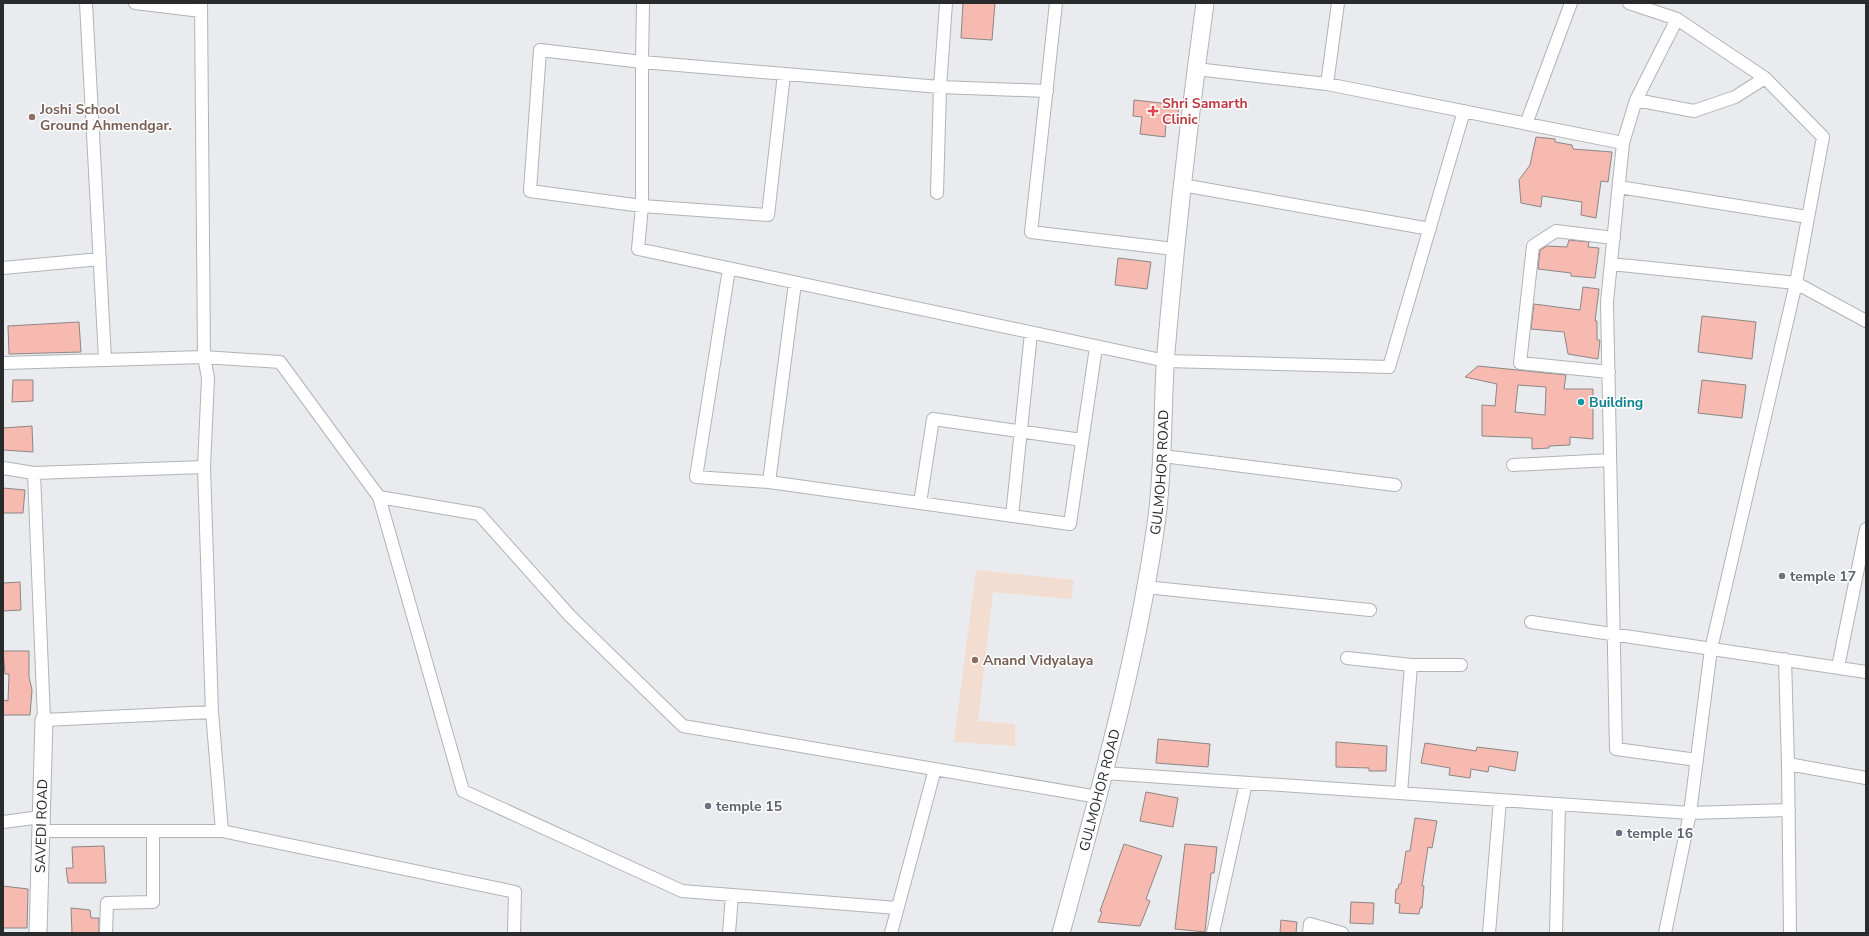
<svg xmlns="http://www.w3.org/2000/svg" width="1869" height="936" font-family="'Nunito Sans',sans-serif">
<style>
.education{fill:#f3dcd0}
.building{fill:#f6bab1;stroke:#8c8786;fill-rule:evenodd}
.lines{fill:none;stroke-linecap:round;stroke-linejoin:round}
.street-casing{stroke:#b0b3b7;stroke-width:14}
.secondary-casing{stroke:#b0b3b7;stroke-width:19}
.street{stroke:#fff;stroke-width:12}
.secondary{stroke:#fff;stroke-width:17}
.health-dot{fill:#e0444e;stroke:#fff;stroke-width:1.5}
.education-dot{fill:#8d6e63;stroke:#fff;stroke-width:1.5}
.culture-dot{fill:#0f9aa8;stroke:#fff;stroke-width:1.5}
.worship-dot{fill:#6b7280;stroke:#fff;stroke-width:1.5}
.labels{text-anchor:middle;stroke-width:3;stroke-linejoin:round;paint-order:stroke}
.health-label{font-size:14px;font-weight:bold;fill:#be3a42;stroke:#fff;text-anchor:start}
.education-label{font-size:14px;font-weight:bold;fill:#785e54;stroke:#fff;text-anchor:start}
.culture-label{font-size:14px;font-weight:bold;fill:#0d838f;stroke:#fff;text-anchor:start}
.street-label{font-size:14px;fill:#292a2c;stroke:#fff}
.worship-label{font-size:14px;font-weight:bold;fill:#5b616d;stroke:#fff;text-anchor:start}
</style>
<rect width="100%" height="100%" fill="#e9ebef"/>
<path class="education" d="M976 570 1074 580 1071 599 993 592 978 721 1015 724V746L954 742Z"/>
<path class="building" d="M963 3H995L992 40 961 38Z
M1134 100 1179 105 1177 123 1166 122 1165 137 1140 134 1142 117 1133 116Z
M1536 137 1555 139V142L1572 145 1573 149 1612 152 1608 182 1601 181 1596 218 1581 215 1582 202 1542 196 1541 207 1521 203 1519 180 1530 165Z
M1569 240 1589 242 1588 247 1599 248 1595 278 1571 276V273L1538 269 1540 250 1547 246 1567 247Z
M1118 258 1151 262 1147 289 1115 285Z
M1583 287 1599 289 1595 321H1597V340H1600L1598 359 1568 354 1564 332 1531 329 1534 304 1580 310Z
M1702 316 1756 322 1752 359 1698 352Z
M79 322 81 352 9 354 8 326Z
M1478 366 1566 375 1564 389H1593V439L1570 437V445L1549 446V448L1532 449V438L1482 436V405L1495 406 1497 384 1465 377ZM1518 385 1546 387 1545 415 1515 412Z
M13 380H33V401L12 402Z
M1702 380 1746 385 1742 418 1698 413Z
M32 426 33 452 3 450V428Z
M3 488 25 490 23 513H3Z
M20 582 21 610 3 611V583Z
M3 651H29V677L32 690 30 715H3V700L8 701 9 674H5Z
M1158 739 1210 744 1208 767 1156 763Z
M1336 742 1387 746 1386 771H1369V768L1336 767Z
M1425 743 1476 751 1477 747 1518 752 1515 771 1489 766 1488 772 1471 769 1470 778 1449 775 1450 768 1421 763Z
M1146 792 1178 798 1173 827 1140 821Z
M1415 818 1437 821 1432 848 1428 847 1422 886H1424L1422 908H1420L1419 914 1399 913 1400 904 1395 903 1396 889H1398L1399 884H1401L1406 851H1410Z
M1124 844 1162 856 1146 899 1150 901 1140 926 1098 922 1102 912 1100 911Z
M1185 844 1217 847 1214 873H1211L1205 932 1175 929Z
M104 846 106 883H68L66 868H73L72 847Z
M3 886 28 889 27 928H3Z
M1351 902 1374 903 1373 924 1350 923Z
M71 908 90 910 91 918H99V933H72Z
M1281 920 1297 922 1296 933H1280Z"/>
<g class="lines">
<g class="street-casing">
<path id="street" d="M86 3 105 359
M135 3 201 11
M643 3 642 62 540 50 530 191 642 206 768 215 784 74
M1056 3 1031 232 1174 249
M1629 3 1677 19 1765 78
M1196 69 1327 84 1338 3
M1327 84 1623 143
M1047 91 940 87 642 62V206L638 249 1166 361 1389 367 1464 111
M1636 100 1623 143 1607 302 1616 749 1697 760
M1526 124 1571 3
M1182 185 1430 229
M1619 187 1808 217
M937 193 940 87 946 3
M1611 264 1796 283 1866 321
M3 268 100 259
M729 269 696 477 769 482
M795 283 769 482 1070 524 1096 347
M3 363 204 357 280 362 379 497 463 791 682 891 897 908
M1609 372 1520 363 1533 246 1556 231 1614 238
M1163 456 1395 485
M1513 465 1610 460
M3 468 34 473 44 720 212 712 204 467 208 378 204 357 201 3
M34 473 204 467
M379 497 479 514 570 616 683 726 1098 797
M920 503 933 419 1082 440
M1012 516 1031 333
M1145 587 1370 610
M1531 622 1866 672
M1347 658 1411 665H1461
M1785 659 1788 764 1790 933
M1838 667 1866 529
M1788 764 1866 778
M1104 773 1690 813 1711 649 1796 283 1823 137 1765 78 1735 97 1694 111 1636 100 1677 19
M1401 793 1411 665
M3 822 41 817
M41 831H222L212 712
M222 831 515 892 514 933
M106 933 107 903 153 902V831
M729 933 732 895
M891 933 935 769
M1213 933 1246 783
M1309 933 1310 924 1342 933
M1489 933 1500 800
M1556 933 1559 804
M1665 933 1690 813 1789 810"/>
</g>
<g class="secondary-casing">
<g id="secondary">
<path id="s1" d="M38 933 44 720"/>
<path id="s2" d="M1061 933C1098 796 1138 658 1157 517 1164 462 1162 407 1166 352 1176 235 1189 119 1205 3"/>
</g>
</g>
<use href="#street" class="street"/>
<use href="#secondary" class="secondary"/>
</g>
<path class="health-dot" d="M1151 105h4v4h4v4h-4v4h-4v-4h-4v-4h4z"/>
<g class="education-dot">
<circle cx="32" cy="117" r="4"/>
<circle cx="975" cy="660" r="4"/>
</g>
<circle class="culture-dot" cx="1581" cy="402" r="4"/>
<g class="worship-dot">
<circle cx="1782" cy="576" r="4"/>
<circle cx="708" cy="806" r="4"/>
<circle cx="1619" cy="833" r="4"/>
</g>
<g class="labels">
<g class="health-label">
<text x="1162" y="108">Shri Samarth<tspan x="1162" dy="16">Clinic</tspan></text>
</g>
<g class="education-label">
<text x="40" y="114">Joshi School<tspan x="40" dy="16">Ground Ahmendgar.</tspan></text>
<text x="983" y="665">Anand Vidyalaya</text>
</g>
<g class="culture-label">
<text x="1589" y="407">Building</text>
</g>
<g class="street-label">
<text dy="5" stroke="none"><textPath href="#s2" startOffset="472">GULMOHOR ROAD</textPath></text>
<text dy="5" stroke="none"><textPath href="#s2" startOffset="148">GULMOHOR ROAD</textPath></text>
<text dy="5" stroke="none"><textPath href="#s1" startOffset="107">SAVEDI ROAD</textPath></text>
</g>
<g class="worship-label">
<text x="1790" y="581">temple 17</text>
<text x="716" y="811">temple 15</text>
<text x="1627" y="838">temple 16</text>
</g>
</g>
<rect width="1869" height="936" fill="none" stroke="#292a2c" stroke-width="8"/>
</svg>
